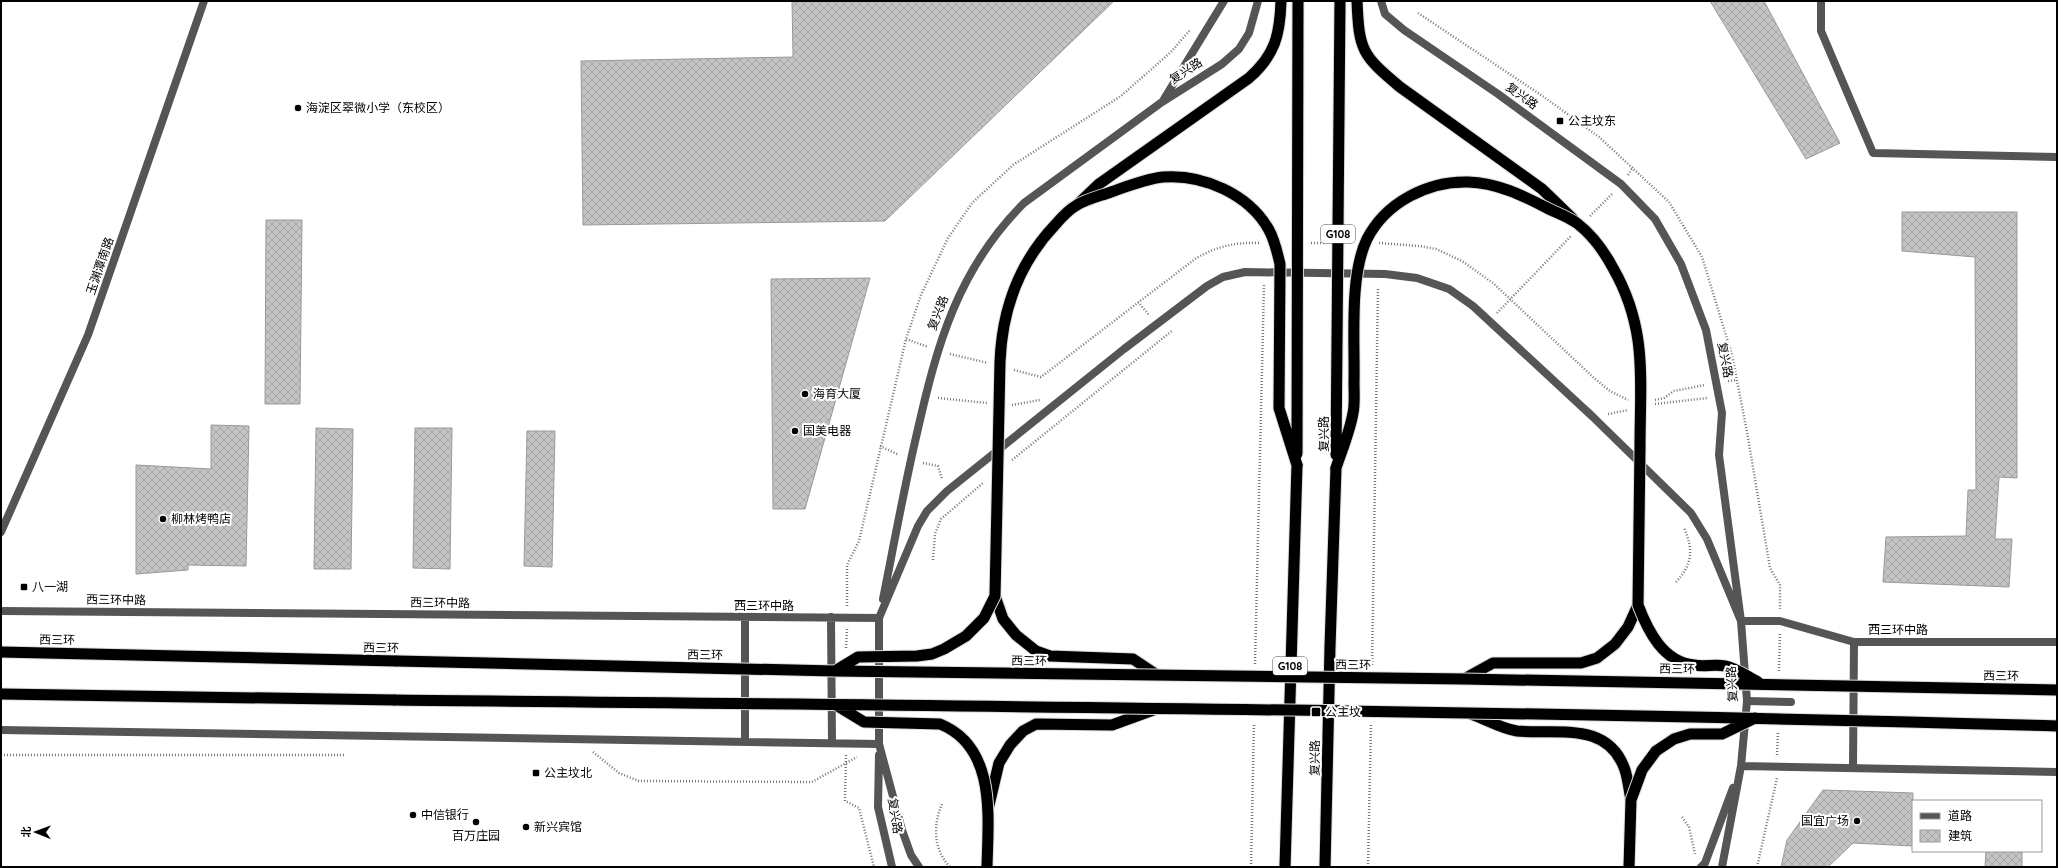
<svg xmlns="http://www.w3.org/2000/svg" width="2058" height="868" font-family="Quicksand,'Noto Sans SC',sans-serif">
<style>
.building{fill:url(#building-cross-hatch);stroke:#999}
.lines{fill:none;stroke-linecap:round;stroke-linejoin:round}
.trunk-casing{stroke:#dbdbdb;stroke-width:13}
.path{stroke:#777;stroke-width:2.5;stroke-dasharray:1 2;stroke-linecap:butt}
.service{stroke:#555;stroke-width:8}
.tertiary{stroke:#555;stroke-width:8}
.trunk{stroke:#000;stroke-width:11}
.trunk-bridge-casing{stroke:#dbdbdb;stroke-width:13;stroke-linecap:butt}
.trunk-bridge{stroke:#000;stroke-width:11}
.poi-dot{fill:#000;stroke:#fff;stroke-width:1.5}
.labels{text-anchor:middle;stroke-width:4;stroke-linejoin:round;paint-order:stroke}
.shield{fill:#fff;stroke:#4c4c4c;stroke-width:1}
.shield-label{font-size:11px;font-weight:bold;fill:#000}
.street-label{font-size:12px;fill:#000;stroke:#fff}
.poi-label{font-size:12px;fill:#000;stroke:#fff;text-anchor:start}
</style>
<defs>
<pattern id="building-cross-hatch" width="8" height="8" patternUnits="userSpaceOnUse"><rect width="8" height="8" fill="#c4c4c4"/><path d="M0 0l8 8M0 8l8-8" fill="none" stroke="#a7a7a7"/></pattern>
</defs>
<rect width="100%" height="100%" fill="#fff"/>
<path class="building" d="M792 1H1114L885 221 583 225 581 61 793 57Z
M1710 1H1764L1840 143 1806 159Z
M1902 212H2017V478L1999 477 1995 539H2012L2009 587 1883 582 1886 537 1966 536 1968 490H1976L1975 257 1902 251Z
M266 220H302L300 404H265Z
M870 278 805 509H773L771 279Z
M211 425 249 426 246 566 188 565V570L136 574V465L211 469Z
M316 428 353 429 351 569H314Z
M415 428H452L450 569 413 568Z
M527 431H555L552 567 524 566Z
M1823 790 1913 793V846L1853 843 1828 867H1781L1787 840Z
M1986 851H2022V867H1985Z"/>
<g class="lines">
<g class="trunk-casing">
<path id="trunk" d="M1357 1C1359 51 1362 55 1400 87L1542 189 1573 219
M1078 204 1099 184 1249 78C1275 55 1280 35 1281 1
M995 596 1003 619 1016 635 1036 651 1050 656 1133 659 1157 675
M1 652 397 661
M1464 679 1493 663H1581L1597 658 1615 644 1628 627 1638 605
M1 694 395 700
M1471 714C1485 719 1502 729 1517 731 1556 735 1608 720 1625 770 1628 779 1629 790 1631 800
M989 805 999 763 1010 745 1023 731 1036 724 1112 725 1156 709
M1285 867 1297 465
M1325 867 1330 647 1336 468"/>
</g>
<path class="path" d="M1418 13 1544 97 1599 137 1669 202 1702 257 1732 355 1747 432 1770 568 1780 585V609
M1628 175 1633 167
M1590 216 1613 193
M1311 243H1324
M1379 243 1419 246 1436 249 1462 261 1493 283 1594 378 1610 391 1628 400
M1138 302 1149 315
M1497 313 1571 236
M906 339 928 347
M950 354 988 363
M1014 370 1041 377 1195 259C1217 246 1236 242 1260 243
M1728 381 1737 380
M938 398 987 403
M1655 400 1664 398 1674 391 1705 385
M1655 404 1707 398
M1012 405 1040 400
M1608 414 1628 410
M880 446 899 455
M1012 460 1173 330
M923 463 938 466 942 479
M933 560 935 534 941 519 983 483
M1676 582C1692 565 1694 550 1684 528
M847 606V565L859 541 906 339 921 295 948 238 972 203 1013 165 1121 96 1171 52 1190 30
M846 648 847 629
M1255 664 1264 285
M1372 665 1378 288
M1779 671 1780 632
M593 752 619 773 639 781 812 782 857 757
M1 755H346
M846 755 845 801 859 808 874 867
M1777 755 1778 732
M942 804C933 825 933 849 950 867
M1682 817 1689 827 1695 854
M1251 867 1254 723
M1368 867 1371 724
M1757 867 1777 778"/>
<path class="service" d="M1821 1V31L1873 153 2057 157
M1747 701 1791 702"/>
<path class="tertiary" d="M1381 1 1385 14 1404 30 1498 94 1621 184 1655 219 1681 264 1706 330 1722 413 1719 455 1741 621 1747 701 1741 766 1722 867
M1164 99 1224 1
M1 532 88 335 204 1
M883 599C894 544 904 488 917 433 937 344 958 269 1024 203L1162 102 1222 64 1239 49 1249 33 1258 1
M1 611 879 618
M831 617 832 743
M745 618V742
M1741 621H1780L1854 642H2057
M1 730 879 744
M879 755 878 807 892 867
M1741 766 2057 772
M1853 768 1854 642
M919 867 911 855 902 830 879 744V618L918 526 927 511 947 491 1124 349 1207 286 1223 277 1245 272 1385 274 1417 278 1449 289 1473 306 1593 417 1691 513 1707 539 1741 621
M1701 867 1705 863 1733 788"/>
<use href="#trunk" class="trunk"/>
<g class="trunk-bridge-casing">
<path id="trunk-bridge" d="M1297 454 1298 1
M1336 455 1340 1
M1336 468C1342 450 1350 431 1353 413 1355 404 1354 392 1354 383 1355 341 1349 276 1367 239 1386 202 1428 181 1468 182 1497 183 1522 195 1547 208 1557 213 1569 217 1578 224 1592 235 1605 253 1613 268 1648 329 1640 380 1640 447 1639 500 1639 552 1638 605 1648 631 1663 662 1694 665 1704 667 1715 664 1725 666 1736 668 1748 677 1758 682
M397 661 835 671 1464 679 2057 690
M835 671 858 657 917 656 932 654 944 649 966 636 984 618 995 596 1000 362C1002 310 1018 264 1055 225 1061 218 1068 210 1077 205 1087 199 1100 196 1111 192 1128 186 1145 179 1163 177 1203 174 1249 194 1269 230 1275 241 1277 252 1280 264L1279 408 1297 465
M395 700C949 706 1503 710 2057 726
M836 705 864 722 940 724C997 747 988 818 987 867
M1629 867 1631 800 1642 770 1656 751 1674 739 1690 734H1722L1755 718"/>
</g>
<use href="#trunk-bridge" class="trunk-bridge"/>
</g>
<g class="poi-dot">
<circle cx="298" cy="108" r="4"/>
<rect x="1556" y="117" width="8" height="8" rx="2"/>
<circle cx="805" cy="394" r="4"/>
<circle cx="795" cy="431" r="4"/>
<circle cx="163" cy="519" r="4"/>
<rect x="20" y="583" width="8" height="8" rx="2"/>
<rect x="1311" y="707" width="10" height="10" rx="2"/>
<rect x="532" y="769" width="8" height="8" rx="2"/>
<circle cx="413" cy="815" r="4"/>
<circle cx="1857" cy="821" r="4"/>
<circle cx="476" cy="822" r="4"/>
<circle cx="526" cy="827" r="4"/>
</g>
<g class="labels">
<g class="shield">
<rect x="1321" y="225" width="34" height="18" rx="3"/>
<rect x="1273" y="657" width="34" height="18" rx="3"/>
</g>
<g class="shield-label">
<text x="1338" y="238">G108</text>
<text x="1290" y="670">G108</text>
</g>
<g class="street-label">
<text transform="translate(1186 71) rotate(-33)" y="4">复兴路</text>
<text transform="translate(1522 96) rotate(36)" y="4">复兴路</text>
<text transform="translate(100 266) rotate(-71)" y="4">玉渊潭南路</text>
<text transform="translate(938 313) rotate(-69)" y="4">复兴路</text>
<text transform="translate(1725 360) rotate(79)" y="4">复兴路</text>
<text transform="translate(1324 434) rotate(-90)" y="4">复兴路</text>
<text transform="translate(116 600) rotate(1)" y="4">西三环中路</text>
<text transform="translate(440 603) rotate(1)" y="4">西三环中路</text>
<text x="764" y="610">西三环中路</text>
<text x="1898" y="634">西三环中路</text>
<text transform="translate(57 640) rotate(1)" y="4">西三环</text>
<text transform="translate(381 648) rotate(1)" y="4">西三环</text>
<text transform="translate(705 655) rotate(1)" y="4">西三环</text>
<text transform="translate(1029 661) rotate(1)" y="4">西三环</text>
<text transform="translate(1353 665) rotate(1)" y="4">西三环</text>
<text transform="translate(1677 669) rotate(1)" y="4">西三环</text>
<text transform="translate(2001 676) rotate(1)" y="4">西三环</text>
<text transform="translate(1732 684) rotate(-93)" y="4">复兴路</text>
<text transform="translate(1315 758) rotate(-89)" y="4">复兴路</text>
<text transform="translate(895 816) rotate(81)" y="4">复兴路</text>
</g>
<g class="poi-label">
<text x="306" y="112">海淀区翠微小学（东校区）</text>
<text x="1568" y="125">公主坟东</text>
<text x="813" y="398">海育大厦</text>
<text x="803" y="435">国美电器</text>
<text x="171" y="523">柳林烤鸭店</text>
<text x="32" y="591">八一湖</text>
<text x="1325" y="716">公主坟</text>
<text x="544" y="777">公主坟北</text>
<text x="421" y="819">中信银行</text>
<text x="1849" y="825" text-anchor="end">国宜广场</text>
<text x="534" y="831">新兴宾馆</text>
<text x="476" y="840" text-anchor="middle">百万庄园</text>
</g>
</g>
<rect width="2058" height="868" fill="none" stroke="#000000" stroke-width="4"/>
<rect x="1912" y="800" width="130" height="52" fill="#ffffff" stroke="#999999"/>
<rect x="1920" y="813" width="20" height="6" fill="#555555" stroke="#999999"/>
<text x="1948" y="820" font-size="12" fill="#000000">道路</text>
<rect x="1920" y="830" width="20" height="12" fill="url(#building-cross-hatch)" stroke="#999999"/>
<text x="1948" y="840" font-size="12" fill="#000000">建筑</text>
<g transform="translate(36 832) rotate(271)" stroke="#ffffff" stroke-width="3" paint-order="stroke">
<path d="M0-3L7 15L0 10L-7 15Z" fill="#000000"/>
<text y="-6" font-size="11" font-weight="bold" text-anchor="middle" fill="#000000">北</text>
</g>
</svg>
